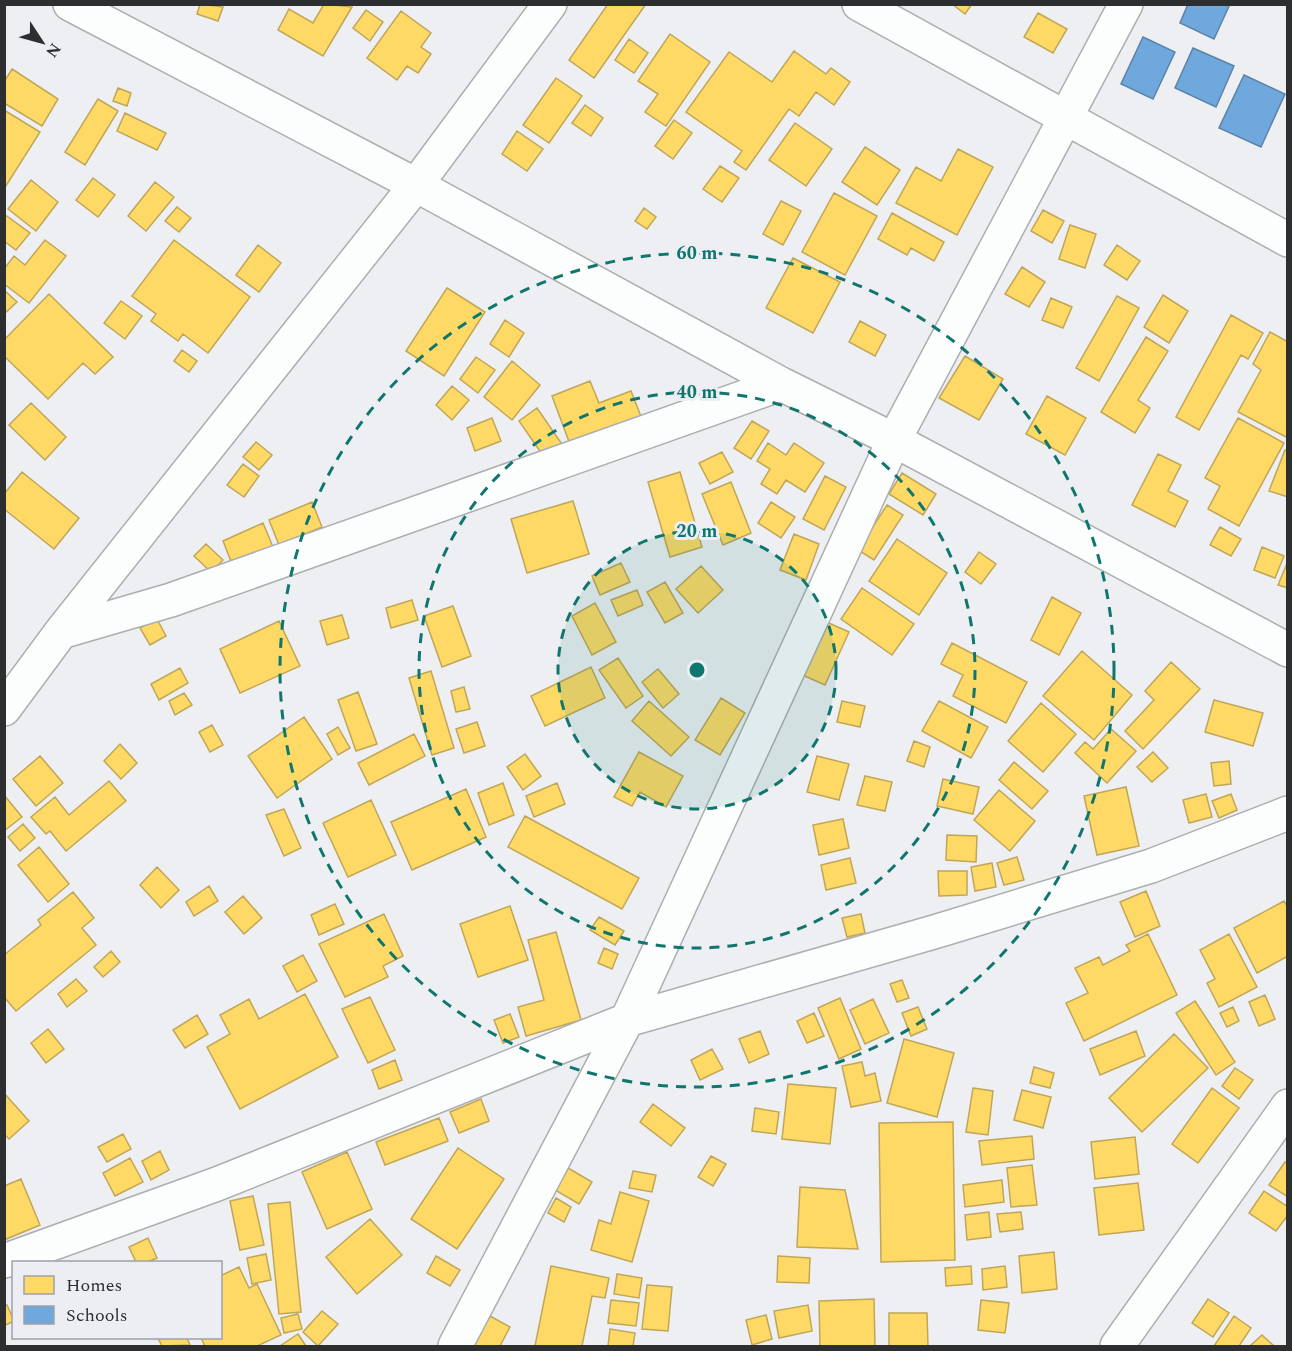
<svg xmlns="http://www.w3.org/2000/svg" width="1292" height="1351" font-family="Spectral,serif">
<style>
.homes{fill:#ffd966;stroke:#c0a656;stroke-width:1.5}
.schools{fill:#6fa8dc;stroke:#5b83a8;stroke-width:1.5}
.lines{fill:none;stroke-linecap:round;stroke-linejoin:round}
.minor-casing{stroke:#adaeb0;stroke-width:36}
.minor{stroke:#fcfdfd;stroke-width:33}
.ring{fill:none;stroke:#0f766e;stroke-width:3;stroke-dasharray:10 8}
.centre{fill:#0f766e;stroke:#eceef4;stroke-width:3}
.ring-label{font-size:18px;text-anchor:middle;font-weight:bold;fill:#0f766e;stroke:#eceef4;stroke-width:6;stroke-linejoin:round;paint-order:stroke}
</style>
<rect width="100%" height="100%" fill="#eeeff2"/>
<path class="homes" d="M200 4 223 7 218 21 197 14Z
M324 4 352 7 323 56 278 30 289 9 313 23Z
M608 4H646L594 78 569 60Z
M952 4H972L965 14Z
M366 10 383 22 370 41 353 28Z
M401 11 431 33 421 47 431 54 418 73 407 66 397 80 367 58Z
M1038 13 1067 29 1053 53 1024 37Z
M670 34 710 62 666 126 645 112 658 94 638 81Z
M629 39 648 53 634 73 615 60Z
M794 51 826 74 831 68 850 82 834 105 816 92 799 116 789 109 746 170 734 162 742 151 686 112 729 52 772 82Z
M12 69 58 99 42 126 4 103V82Z
M556 78 582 96 549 143 523 125Z
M118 88 131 93 127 106 113 101Z
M98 99 118 111 85 165 65 152Z
M585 105 603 118 591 136 572 123Z
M4 110 40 132 4 189Z
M125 113 166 133 157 150 117 131Z
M674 120 692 133 673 159 655 146Z
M795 123 832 149 806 186 769 160Z
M517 131 543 149 527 171 502 154Z
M865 147 900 170 877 205 842 182Z
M958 149 993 167 957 235 896 203 916 167 941 181Z
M720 166 739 178 722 202 703 189Z
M93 178 115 195 98 217 76 200Z
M31 180 58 202 36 231 8 209Z
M155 182 174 197 146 231 128 216Z
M834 193 877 216 845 275 802 252Z
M781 201 801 211 783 245 763 234Z
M177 207 191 218 179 232 165 221Z
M644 208 656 217 647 229 635 221Z
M1043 210 1064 221 1052 243 1031 231Z
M892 213 944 242 934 261 911 248 907 255 878 239Z
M4 214 30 233 16 250 4 241Z
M1070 225 1096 234 1085 268 1059 259Z
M45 240 66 256 29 303 4 284V269L14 256 25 265Z
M174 240 250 297 208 353 183 334 178 341 151 321 156 314 132 296Z
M258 245 281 263 259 292 236 275Z
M1117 245 1140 261 1127 280 1104 265Z
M793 258 840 282 813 333 766 308Z
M1022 267 1045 282 1029 307 1005 294Z
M447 288 485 312 444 376 406 351Z
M4 290 17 302 4 314Z
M49 294 113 357 95 374 83 363 48 399 4 356V340Z
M1163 295 1188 311 1169 343 1144 327Z
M1117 296 1139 308 1099 381 1076 368Z
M1051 298 1072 307 1063 328 1042 320Z
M121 301 142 316 125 339 104 323Z
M1231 315 1263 333 1248 359 1241 355 1199 430 1176 417Z
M505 320 524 333 509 357 490 344Z
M860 321 886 335 875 356 849 342Z
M1270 332 1288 342V438L1238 412 1261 370 1253 364Z
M1146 337 1168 351 1138 400 1150 408 1135 433 1101 412Z
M182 350 197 361 189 372 174 361Z
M965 356 1003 379 979 420 939 398Z
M476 357 495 370 478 393 460 379Z
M512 361 540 385 512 420 484 397Z
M590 381 599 403 631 391 642 419 571 447 552 396Z
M452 386 469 400 452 420 436 405Z
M1047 396 1086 418 1065 455 1026 434Z
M31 403 66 437 45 460 9 425Z
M537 408 564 447 546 460 519 421Z
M492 418 501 441 475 451 467 428Z
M1238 418 1284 443 1239 526 1208 509 1220 486 1205 478Z
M752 421 769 431 751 459 734 448Z
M256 442 272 455 259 470 243 457Z
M768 443 786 455 794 443 824 463 805 492 786 480 777 494 761 484 770 469 757 461Z
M1285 450 1288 451V497L1269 491Z
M722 452 733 472 710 484 699 463Z
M1158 454 1181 465 1168 491 1188 501 1175 527 1132 505Z
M243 464 259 476 244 497 227 485Z
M22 472 79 518 54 549 4 509V494Z
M680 472 702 547 670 557 648 482Z
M902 473 936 494 923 515 889 494Z
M825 476 846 487 824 530 803 519Z
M731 482 751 533 723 545 702 494Z
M573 501 589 554 527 573 511 519Z
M312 502 322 527 279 545 269 520Z
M771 502 795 517 781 538 758 523Z
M887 505 903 515 874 560 858 550Z
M263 523 273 547 232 564 223 541Z
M1220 527 1241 539 1231 556 1210 545Z
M794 534 819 544 806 580 780 570Z
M897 539 947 573 919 615 869 581Z
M206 544 223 560 211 572 194 556Z
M1262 547 1284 556 1275 578 1254 570Z
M979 552 996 564 981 584 965 572Z
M1288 561V588L1278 585Z
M621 563 630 582 600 595 592 576Z
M701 566 723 590 698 613 676 589Z
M665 582 683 613 665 623 647 592Z
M862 588 914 624 892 655 841 619Z
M637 590 643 605 618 616 611 600Z
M1052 597 1081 613 1059 655 1031 640Z
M412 600 418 620 391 628 386 608Z
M595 603 616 642 592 655 572 616Z
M453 606 471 656 442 667 424 616Z
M342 615 349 638 327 645 320 621Z
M157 619 166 636 150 645 140 628Z
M822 620 849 632 825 685 798 673Z
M279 621 300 666 240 693 220 649Z
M952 643 1027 682 1006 723 953 696 963 675 941 664Z
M1082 651 1132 695 1094 740 1043 696Z
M618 658 643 696 626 708 599 670Z
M1171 662 1200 689 1143 749 1125 731 1154 700 1145 691Z
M591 667 605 698 545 726 531 696Z
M180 668 188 683 159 700 151 684Z
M658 669 679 694 663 708 642 682Z
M431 671 454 748 432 755 409 678Z
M464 687 470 709 456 712 451 691Z
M358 692 377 744 356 751 338 700Z
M184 693 192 705 175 715 169 701Z
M721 698 745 713 720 755 695 740Z
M1214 700 1263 713 1253 746 1205 732Z
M649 701 689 737 671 756 632 721Z
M842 701 865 706 860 727 837 722Z
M939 701 988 727 971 758 922 731Z
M1041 703 1076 734 1043 772 1008 741Z
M304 717 332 759 277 798 248 756Z
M477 722 485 746 464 753 456 729Z
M212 725 223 745 210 752 199 732Z
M338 727 350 748 338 755 327 734Z
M1111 729 1136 751 1107 783 1075 753 1085 742 1093 749Z
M414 734 425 756 369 785 358 763Z
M914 741 930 747 924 767 907 761Z
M120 744 137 763 121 779 104 761Z
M639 752 683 776 666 807 640 792 632 806 614 797Z
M1153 752 1168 768 1152 782 1137 767Z
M525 754 541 776 523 790 507 767Z
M40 756 63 783 36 806 13 779Z
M817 756 849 764 839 800 807 792Z
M1229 761 1231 784 1214 786 1211 763Z
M1014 762 1048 791 1032 809 999 780Z
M865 776 892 782 885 811 857 805Z
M943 779 979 787 973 814 937 806Z
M109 781 126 801 66 851 50 831 46 834 31 817 55 797 69 815Z
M503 783 514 815 489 825 478 793Z
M557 783 565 804 534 817 526 796Z
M1126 787 1139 846 1097 855 1084 796Z
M466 789 486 837 412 870 391 822Z
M999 790 1035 821 1010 851 974 820Z
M1206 794 1212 817 1189 823 1183 800Z
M1231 794 1237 810 1219 818 1212 801Z
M4 795 22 817 4 831Z
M371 800 396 855 348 877 323 823Z
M284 809 301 848 284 856 266 815Z
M525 816 639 878 622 909 508 847Z
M843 819 849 848 819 855 813 825Z
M23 824 35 838 20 851 8 837Z
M947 835 977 836 976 862 946 860Z
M39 847 69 884 48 902 18 865Z
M1017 857 1024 880 1004 885 997 863Z
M850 858 856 883 826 890 821 865Z
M992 863 996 887 975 891 971 867Z
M157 867 179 890 161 908 140 885Z
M938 871H967V895L939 896Z
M209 886 218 901 194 916 186 902Z
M1146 891 1160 926 1135 937 1120 902Z
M73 892 94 918 82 928 96 945 16 1011 4 997V955L41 925 38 920Z
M243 896 262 918 244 934 225 912Z
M1284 901 1288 908V956L1257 973 1234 928Z
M335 904 344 924 319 935 311 915Z
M510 906 528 960 478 977 460 924Z
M384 914 403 956 383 966 388 977 345 997 319 944Z
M861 914 865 933 847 937 842 918Z
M599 917 624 931 615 945 590 930Z
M556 932 581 1020 526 1036 518 1007 544 1000 528 940Z
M1148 934 1177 995 1084 1041 1066 1003 1088 993 1075 968 1099 957 1103 965 1130 951 1126 945Z
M1229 934 1257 987 1219 1007 1207 983 1215 979 1200 950Z
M604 948 618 954 612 969 598 963Z
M111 951 120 962 103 977 94 967Z
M303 955 317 981 297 992 283 966Z
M76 979 87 991 67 1007 58 994Z
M902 980 909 998 897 1002 890 984Z
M305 994 338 1057 240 1109 207 1047 230 1034 220 1015 249 999 259 1019Z
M1265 995 1275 1019 1259 1026 1249 1002Z
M370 997 395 1050 368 1063 342 1009Z
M840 998 861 1049 839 1059 818 1008Z
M873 999 889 1033 865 1044 850 1010Z
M1195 1001 1235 1062 1216 1075 1176 1013Z
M918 1007 927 1029 911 1036 902 1013Z
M1233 1007 1239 1021 1227 1027 1220 1013Z
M814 1013 824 1036 807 1043 797 1021Z
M510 1014 519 1037 503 1043 494 1020Z
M197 1015 208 1034 185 1048 173 1030Z
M48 1029 64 1049 46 1063 31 1043Z
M760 1031 769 1054 749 1063 739 1039Z
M1136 1031 1145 1056 1100 1075 1090 1049Z
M1174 1034 1208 1068 1142 1132 1109 1098Z
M904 1039 954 1053 937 1117 887 1103Z
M712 1049 723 1069 700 1080 691 1060Z
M395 1060 402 1080 379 1089 372 1070Z
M862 1062 865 1076 875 1073 881 1101 851 1107 842 1066Z
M1034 1067 1054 1073 1050 1088 1030 1083Z
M1235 1068 1253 1080 1239 1099 1222 1086Z
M788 1084 836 1088 830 1144 782 1139Z
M973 1088 993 1091 988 1135 966 1132Z
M1212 1088 1239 1108 1198 1163 1172 1144Z
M1022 1090 1051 1097 1043 1128 1014 1120Z
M4 1093 29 1121 9 1139 4 1134Z
M481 1099 489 1121 459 1133 450 1112Z
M653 1104 685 1128 671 1146 640 1122Z
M755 1108 779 1112 776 1134 752 1131Z
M439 1118 448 1141 385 1165 376 1142Z
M953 1122 955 1260 881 1262 879 1123Z
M123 1134 131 1149 107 1162 98 1147Z
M1032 1136 1034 1159 982 1165 979 1141Z
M1135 1137 1139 1174 1095 1179 1091 1142Z
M458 1148 504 1179 457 1249 411 1219Z
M160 1151 169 1170 151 1180 142 1161Z
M347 1152 372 1209 327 1229 302 1172Z
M711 1156 726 1164 713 1186 698 1177Z
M130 1158 143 1182 115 1196 103 1173Z
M1285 1162 1288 1163V1197L1269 1185Z
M563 1165 592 1182 579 1204 550 1187Z
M1032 1165 1037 1205 1011 1207 1007 1168Z
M633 1171 656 1175 652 1192 629 1188Z
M21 1179 40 1225 4 1240V1186Z
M1002 1180 1004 1202 965 1207 963 1185Z
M1138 1183 1144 1230 1099 1235 1094 1188Z
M800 1187 845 1190 858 1249 797 1247Z
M1264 1191 1288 1207V1215L1276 1231 1249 1213Z
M620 1192 649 1201 632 1262 591 1250 599 1220 611 1224Z
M253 1196 264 1245 240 1250 230 1201Z
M556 1198 571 1207 564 1222 548 1213Z
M290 1202 301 1312 279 1314 268 1204Z
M989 1212 991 1237 967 1240 965 1215Z
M1021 1212 1023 1229 1000 1232 997 1214Z
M370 1219 402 1255 357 1294 326 1257Z
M148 1238 157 1258 147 1262H136L129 1247Z
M1054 1252 1057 1289 1022 1293 1019 1256Z
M266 1254 271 1280 252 1284 247 1258Z
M436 1256 460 1270 450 1286 427 1273Z
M778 1256 810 1258 809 1283 777 1282Z
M551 1266 609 1278 605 1298 592 1296 582 1346H535Z
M971 1266 972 1284 946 1286 945 1268Z
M1005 1266 1007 1287 983 1290 982 1269Z
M239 1267 249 1288 257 1284 281 1335 257 1346H205L201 1338H220V1276Z
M617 1274 642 1278 639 1298 614 1294Z
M647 1285 672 1287 668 1331 642 1329Z
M874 1299 875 1346H820L819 1301Z
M1208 1299 1229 1313 1213 1337 1192 1323Z
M611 1300 639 1303 636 1326 608 1323Z
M981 1300 1009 1303 1005 1333 978 1330Z
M7 1305 14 1321 4 1326V1306Z
M808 1305 812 1331 779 1338 774 1311Z
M322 1311 338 1324 318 1346 303 1332Z
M889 1313H927L928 1346H889Z
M298 1314 302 1329 284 1333 281 1318Z
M766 1315 772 1339 752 1345 746 1320Z
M490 1316 510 1327 500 1346H474Z
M1234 1316 1251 1328 1239 1346H1214Z
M610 1329 635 1333 633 1346H608Z
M298 1334 306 1346H280Z
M1262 1335 1274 1346H1250Z
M158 1338H187L190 1345 162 1346Z"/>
<path class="schools" d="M1188 4H1230L1214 39 1180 23Z
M1143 37 1175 52 1153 99 1121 84Z
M1193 48 1234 66 1216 107 1175 88Z
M1244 75 1285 94 1261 147 1219 128Z"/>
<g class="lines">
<g class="minor-casing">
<path id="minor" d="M70 4 416 185 550 4
M859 4 1288 240
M61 632 171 600 781 384
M4 709 61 632 416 185 781 384 894 440 1288 650
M4 1261 217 1184 627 1020 934 932 1151 866 1288 813
M455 1346 627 1020 894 440 1126 4
M1117 1346 1288 1106"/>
</g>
<use href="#minor" class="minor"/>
</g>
<circle cx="697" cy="670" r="139" fill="#0f766e" fill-opacity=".12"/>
<g class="ring">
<circle cx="697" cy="670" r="139"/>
<circle cx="697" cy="670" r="278"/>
<circle cx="697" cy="670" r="417"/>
</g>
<circle cx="697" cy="670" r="9" class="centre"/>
<g class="ring-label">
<text x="697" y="259">60 m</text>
<text x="697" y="398">40 m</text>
<text x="697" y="537">20 m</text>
</g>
<rect width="1292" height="1351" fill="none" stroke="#2d2e30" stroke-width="12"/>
<rect x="12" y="1261" width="210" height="78" fill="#eceef4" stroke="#a0a1a6" stroke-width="1.5"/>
<rect x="24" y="1276" width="30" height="18" fill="#ffd966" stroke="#a0a1a6" stroke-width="1.5"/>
<text x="66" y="1291" font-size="18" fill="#2d2e30">Homes</text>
<rect x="24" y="1306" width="30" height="18" fill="#6fa8dc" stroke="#a0a1a6" stroke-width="1.5"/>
<text x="66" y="1321" font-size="18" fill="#2d2e30">Schools</text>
<g transform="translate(42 42) rotate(126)" stroke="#eceef4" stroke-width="4.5" paint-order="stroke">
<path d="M0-4.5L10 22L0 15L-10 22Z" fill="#2d2e30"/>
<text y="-9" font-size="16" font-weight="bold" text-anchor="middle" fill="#2d2e30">N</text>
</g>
</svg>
